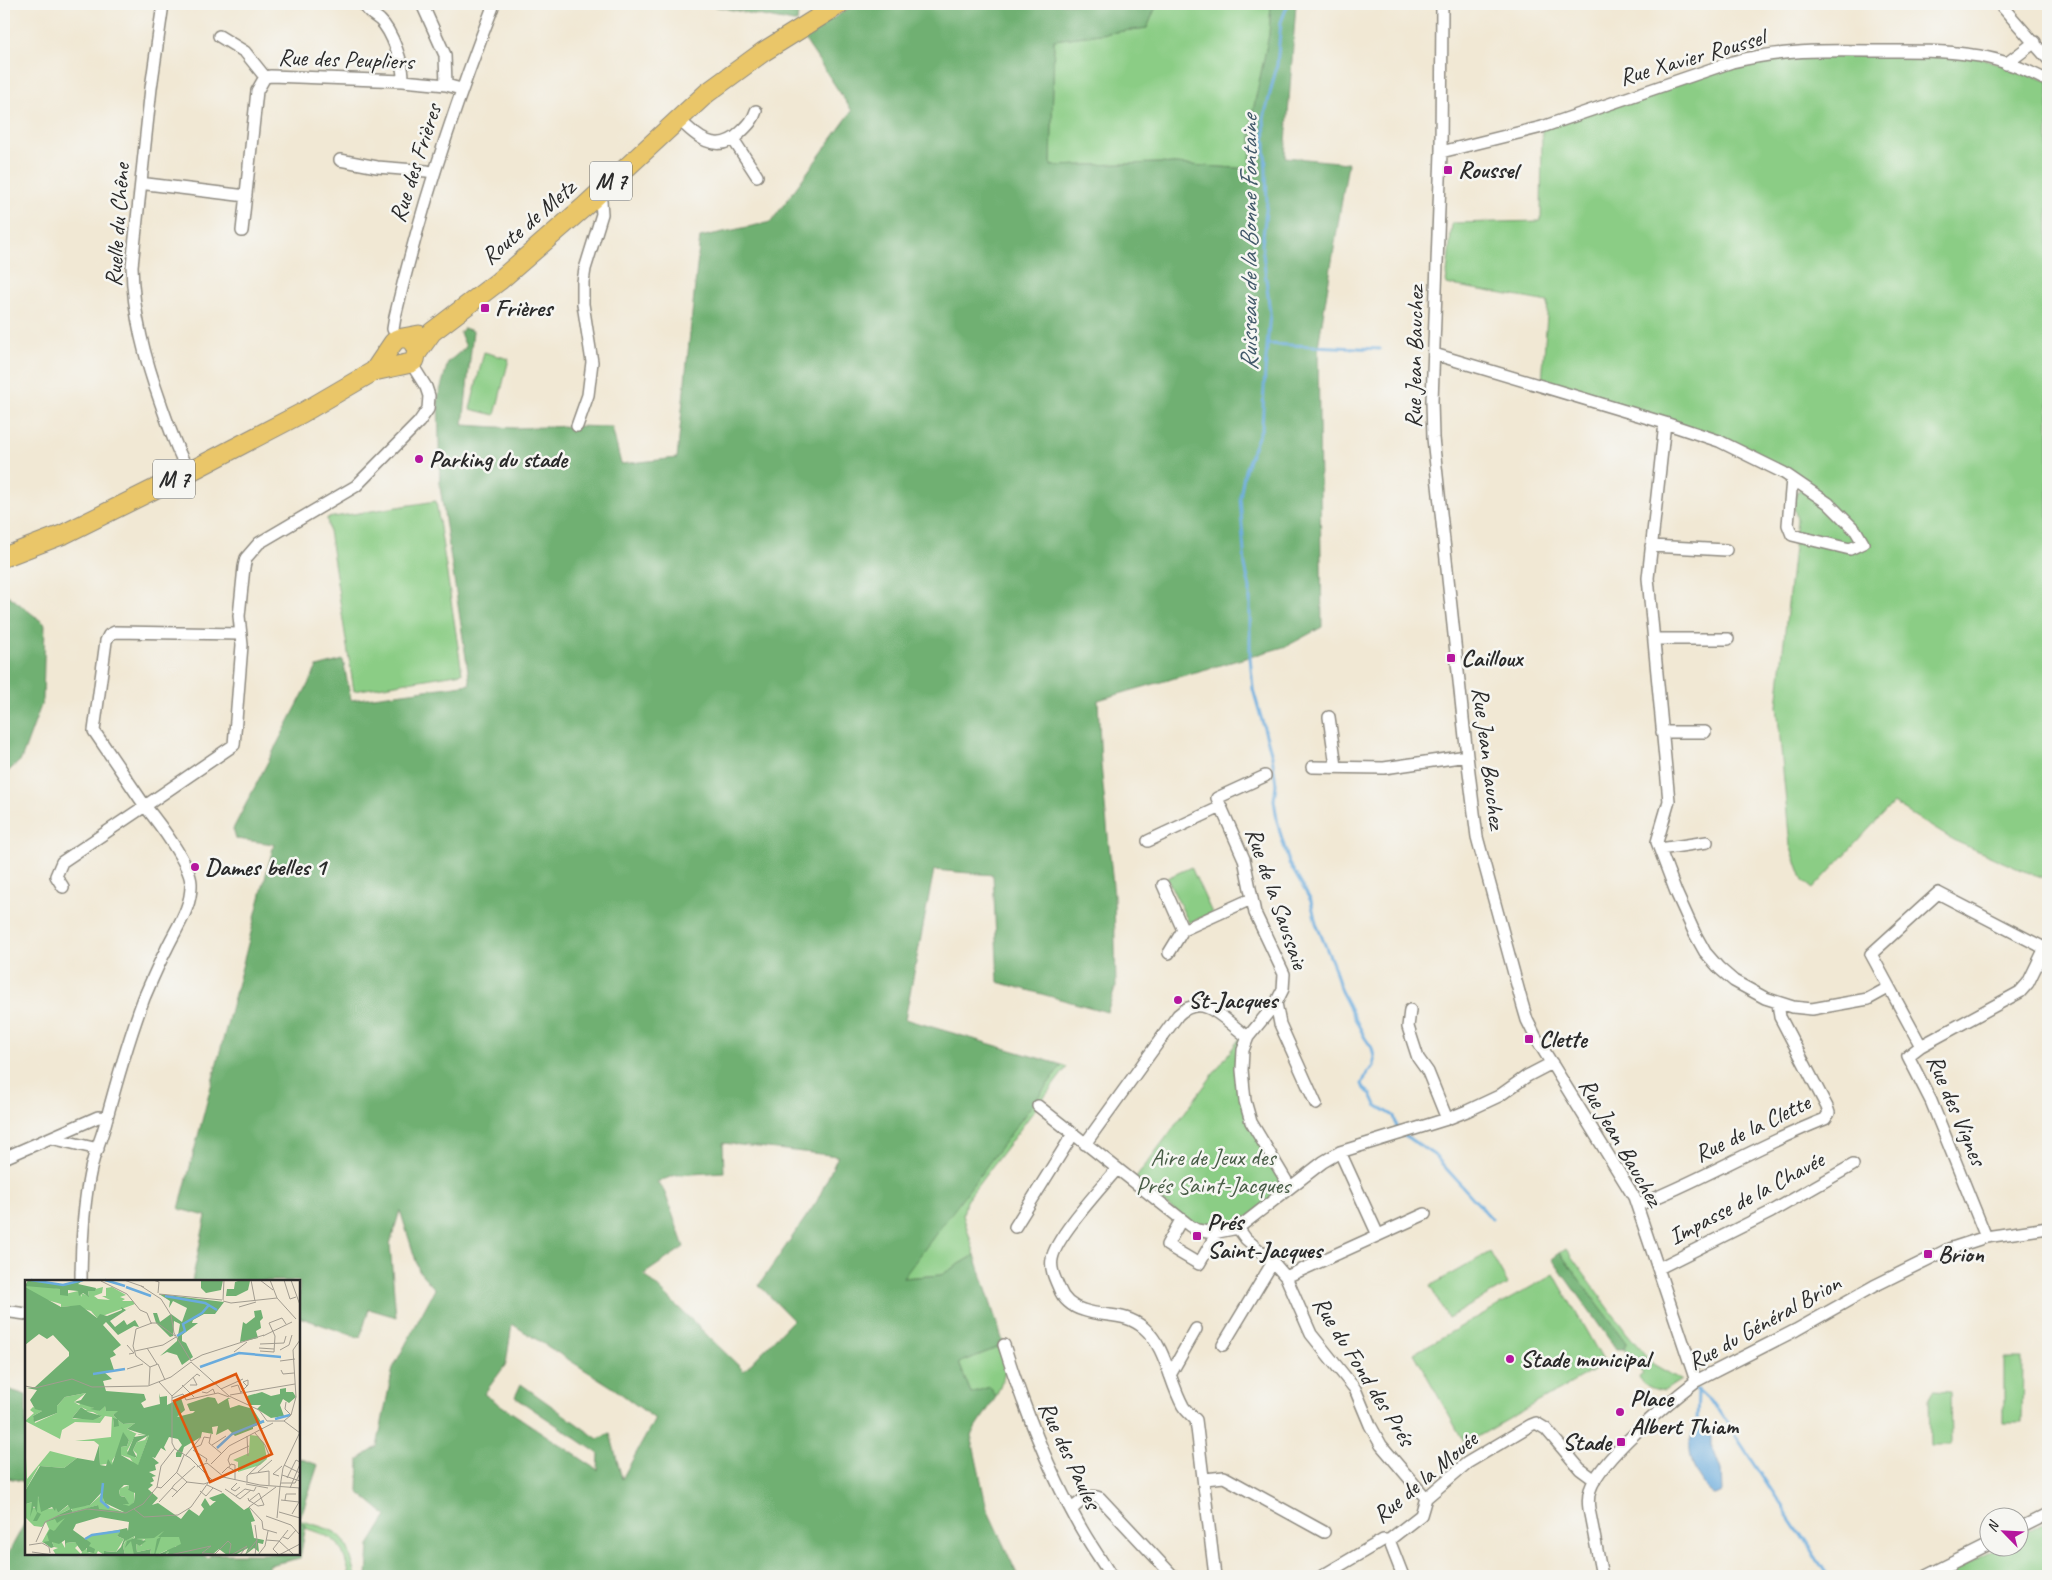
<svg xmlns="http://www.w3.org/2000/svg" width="2052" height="1580" font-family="Caveat,sans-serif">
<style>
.green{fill:#8bcd85;stroke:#5b7c58}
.forest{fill:#70b072;stroke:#4e6e4e;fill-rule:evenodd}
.water{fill:#69abdd;stroke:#4a6b84}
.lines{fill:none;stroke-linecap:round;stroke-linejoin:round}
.stream{stroke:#69abdd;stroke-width:3}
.street-casing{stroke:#8e8a80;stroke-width:14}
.primary-casing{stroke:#8e8a80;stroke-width:21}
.street{stroke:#fff;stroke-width:11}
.primary{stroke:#eac669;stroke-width:19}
.poi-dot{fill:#b5179e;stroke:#f6f6f2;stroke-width:2}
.labels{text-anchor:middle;stroke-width:5;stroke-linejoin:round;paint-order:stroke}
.shield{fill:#f6f6f2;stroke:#686867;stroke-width:1}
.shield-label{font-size:22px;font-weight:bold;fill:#2b2b2b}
.street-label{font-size:24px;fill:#2b2b2b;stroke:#f6f6f2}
.poi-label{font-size:24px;font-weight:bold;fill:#2b2b2b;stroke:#f6f6f2;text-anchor:start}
.park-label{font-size:24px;fill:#485c46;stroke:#f6f6f2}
.water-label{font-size:25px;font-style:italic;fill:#415869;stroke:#f6f6f2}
.inset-river{fill:none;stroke:#69abdd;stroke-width:2.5}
.inset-road{fill:none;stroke:#a29c90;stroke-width:1}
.view{fill:#df570e;fill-opacity:0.15;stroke:#df570e;stroke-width:2.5}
.inset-edge{fill:none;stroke:#2b2b2b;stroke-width:2.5}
</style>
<rect width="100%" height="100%" fill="#f6f6f2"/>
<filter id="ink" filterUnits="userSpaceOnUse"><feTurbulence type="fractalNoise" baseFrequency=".02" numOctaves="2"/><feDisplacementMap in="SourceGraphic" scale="10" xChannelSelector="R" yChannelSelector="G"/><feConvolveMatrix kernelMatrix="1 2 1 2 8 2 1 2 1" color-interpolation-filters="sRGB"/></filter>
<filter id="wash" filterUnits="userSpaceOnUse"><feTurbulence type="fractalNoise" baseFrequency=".0096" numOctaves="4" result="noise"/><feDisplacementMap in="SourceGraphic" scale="20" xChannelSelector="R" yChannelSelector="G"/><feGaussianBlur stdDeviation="1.12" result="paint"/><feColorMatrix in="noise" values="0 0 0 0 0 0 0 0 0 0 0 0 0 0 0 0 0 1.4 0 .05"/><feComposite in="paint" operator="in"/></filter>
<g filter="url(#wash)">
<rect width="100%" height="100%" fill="#f1e8d4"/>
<path class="green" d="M1157 4H1271L1269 35 1252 116 1250 169 1160 163 1051 166 1054 40 1147 28Z
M1974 55 2048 81V879L2021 870 1953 840 1893 803 1813 889 1803 881 1790 846 1777 706 1797 519 1794 508 1797 491H1800V482L1682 425 1542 382 1548 302 1446 284 1452 223 1541 221 1542 127 1758 56Z
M484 352 509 359 495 415 470 409Z
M436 501 462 673 354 691 327 518Z
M1191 867 1212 913 1189 923 1167 878Z
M1243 1034 1245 1101 1290 1187 1238 1228 1206 1232 1133 1182Z
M1062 1065 1067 1067 966 1201 963 1215 975 1255 941 1275 902 1278Z
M1566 1249 1626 1332 1653 1364 1681 1380 1664 1391C1653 1389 1645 1387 1639 1377L1643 1374 1624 1349 1626 1343 1560 1253Z
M1490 1252 1508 1284 1448 1318 1430 1286Z
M1554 1274 1605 1364 1465 1444 1414 1353Z
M1004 1345 1006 1370 996 1397 990 1387 971 1393 959 1363Z
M2004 1358H2023L2022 1423H2004Z
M1933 1390 1950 1391 1951 1445H1930L1929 1397Z
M299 1520C345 1534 344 1530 356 1576H350C340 1541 340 1540 305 1528V1525L299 1522Z
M2048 1521V1576H1942L1998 1548H2020V1536Z"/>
<path class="forest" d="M703 4H799L797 22H793Z
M856 4H1157L1147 28 1054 40 1051 166 1160 163 1250 169 1252 116 1269 35 1271 4H1296L1285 157 1348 163 1318 347 1322 627 1287 646 1098 700 1101 765 1114 896 1116 986 1107 1012 998 982 993 875 934 870 905 1019 1062 1065 903 1278 941 1275 975 1255 1004 1345 959 1363 971 1393 990 1387 996 1397 971 1435 987 1509 1018 1576H842L825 1573 823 1576H367L369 1545 387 1516 358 1492 359 1459 377 1447 393 1368 435 1289 419 1271 400 1210 390 1244 396 1317 369 1309 360 1338 299 1317V1281H192L206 1216 179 1209 274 844 236 839 233 829 317 667 343 660 351 700 470 684 440 487 438 398 448 362 466 347 460 333 464 328 473 331 463 425 515 428 574 426 612 427 621 464 677 458 700 237 771 222 852 111 803 37ZM723 1143 838 1156 817 1201 759 1285 793 1320 744 1371 644 1274 684 1247 664 1190 657 1182 676 1175 724 1172ZM512 1324 612 1387 655 1419 622 1479 610 1433 598 1439 521 1384 515 1397 599 1454 598 1470 484 1394 506 1364Z
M4 595 9 596 45 624 43 700 21 760 4 775Z
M1560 1253 1626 1343 1624 1349H1616L1552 1259Z
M4 1388 26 1395V1482L4 1477Z
M299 1458 318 1465 299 1522 306 1525 300 1558 269 1565V1576H4V1561L26 1521V1554H201L208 1558 211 1554H299Z"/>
<path class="water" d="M1697 1424 1706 1428 1712 1436V1446L1721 1470 1722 1492 1716 1495C1694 1482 1681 1445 1697 1424Z"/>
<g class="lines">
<path class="stream" d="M1288 4 1281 22 1277 65 1264 118 1267 202 1262 245 1270 313 1265 371 1262 427 1245 470 1240 497 1245 566 1250 588V657L1253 689 1272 756 1276 784 1274 800 1278 825 1289 863 1311 901 1316 923 1335 969 1341 991 1365 1038 1372 1048 1374 1057V1067L1367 1073 1362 1084 1364 1089 1371 1094 1376 1105 1394 1116 1397 1128
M1267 344 1380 349
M1404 1135 1434 1155 1492 1219
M1692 1389 1698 1390 1697 1424
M1698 1390 1718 1409 1828 1576"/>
</g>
</g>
<g filter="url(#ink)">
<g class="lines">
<g class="street-casing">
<path id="street" d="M163 4 151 88 132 266C133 315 145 359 161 404 169 427 177 451 189 472
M364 4C368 13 373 14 380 20 392 31 404 65 403 81
M422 4 445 55 446 85
M1442 4 1441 152 1432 401 1433 438 1467 756 1477 837 1522 1003 1527 1020 1536 1038 1634 1197 1696 1381
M2000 4 2048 59
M219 36 245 52 265 77
M2006 64 2035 42
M678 118C695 136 717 156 740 133 747 126 753 121 756 111
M733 139 757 176
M1441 152 1542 127 1732 62C1781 50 1822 50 1873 51 1906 51 1939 50 1972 55 1998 58 2025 69 2048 81
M340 160 377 167 427 171 434 173
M147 184 246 196
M242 231 257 91 265 77 271 76 403 81 446 85 461 89
M397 339 393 329 395 317C420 209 454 107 494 4
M1434 354 1665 423 1719 441 1784 473 1828 503 1856 531 1863 543 1850 549 1792 535 1788 525 1792 479
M1665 423 1648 578 1669 801 1657 842 1676 892 1695 934 1705 952 1719 968 1734 981 1765 998 1793 1007 1812 1009 1868 999 1888 988
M577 426 588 395 592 362 583 304V282L585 269 602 214 601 201 596 196
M1651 546 1726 550
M1655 639H1728
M1329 717 1336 766
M1662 732H1705
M1312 767 1384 768 1467 756
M1221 807 1244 859 1255 913 1284 974 1283 989 1276 1003 1248 1037 1243 1050 1242 1070 1245 1101 1251 1122 1290 1187
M1148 841 1221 807 1217 798 1265 776
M1660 849 1707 842
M1163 885 1183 930 1251 899
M63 887 56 876 62 862 145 806 94 731 106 641 109 635 115 632 240 634
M1169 953 1183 930
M1276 1003 1280 1024 1316 1104
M1410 1010 1408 1027 1418 1058 1428 1072 1447 1119
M1921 1046 1871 954 1938 893 2048 950
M1038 1106 1190 1226 1197 1230 1213 1233 1238 1228 1323 1162 1340 1152 1447 1119 1467 1111 1499 1096 1527 1076 1552 1063
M51 1138 98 1149
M1085 1144 1178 1015C1205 990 1225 1022 1248 1037
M1340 1152 1378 1235
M4 1158 98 1117 107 1118
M1116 1170C1101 1188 1055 1238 1052 1259 1050 1269 1055 1279 1059 1288 1063 1299 1072 1307 1083 1310 1105 1318 1124 1311 1144 1328 1166 1347 1169 1381 1183 1406 1186 1411 1192 1416 1196 1420L1215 1576
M1638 1205C1702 1180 1761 1144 1825 1119L1829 1113 1827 1107 1780 1017 1778 1003
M1181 1220 1167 1245 1199 1264 1217 1233
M1015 1227 1073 1134
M1238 1228 1246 1239 1273 1262 1286 1277 1311 1334 1355 1389 1370 1425 1381 1445 1426 1498
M1986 1237 1931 1101 1908 1056 1921 1046 2020 992 2028 983 2045 948
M1659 1268 1771 1212 1853 1165
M1286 1277 1425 1214
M81 1281C81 1245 84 1191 94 1157 98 1145 103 1134 106 1121 117 1080 129 1038 144 998 151 982 158 965 166 950 176 928 192 908 191 883 190 864 158 822 145 806L234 745 242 645 239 616 244 567 246 558 259 543 356 486 419 422 428 409 429 396 426 387 411 363
M4 1311 26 1314
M1004 1345C1023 1405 1046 1465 1077 1521 1087 1540 1100 1558 1111 1576
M1223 1345 1273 1262
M1170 1375 1196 1329
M1205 1479 1224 1477 1324 1532
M1071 1510C1080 1502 1088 1493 1100 1498L1173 1576
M2020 1528 2048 1514
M1389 1540 1403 1576
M1322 1576 1383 1540H1389L1421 1515 1426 1498 1467 1463 1531 1425 1536 1423 1546 1429 1580 1469 1595 1480
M1602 1576 1589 1509C1588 1502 1588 1496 1590 1490 1600 1459 1669 1402 1696 1381L1796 1330 1874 1286 1949 1249 1986 1237 2048 1228
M1926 1576 1990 1544"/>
</g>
<g class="primary-casing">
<path id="primary" d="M417 353 432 332 499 281 584 207 707 93 763 52 840 4
M374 371 393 343 397 339 419 335
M4 557 64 534 189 472 302 413 374 371 411 363 415 360 417 350 412 341 407 338"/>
</g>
<use href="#street" class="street"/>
<use href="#primary" class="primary"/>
</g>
</g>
<g class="poi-dot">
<rect x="1443" y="165" width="10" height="10" rx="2.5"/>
<rect x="480" y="303" width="10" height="10" rx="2.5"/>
<circle cx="419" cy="459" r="5"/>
<rect x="1446" y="653" width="10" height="10" rx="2.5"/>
<circle cx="195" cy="867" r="5"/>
<circle cx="1178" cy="1000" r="5"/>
<rect x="1524" y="1034" width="10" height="10" rx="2.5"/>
<rect x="1192" y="1231" width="10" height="10" rx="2.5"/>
<rect x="1923" y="1249" width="10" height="10" rx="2.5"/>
<circle cx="1510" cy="1359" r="5"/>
<circle cx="1620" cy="1412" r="5"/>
<rect x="1616" y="1437" width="10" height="10" rx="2.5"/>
</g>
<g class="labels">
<g class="shield">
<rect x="590" y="161.5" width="42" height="39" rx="4"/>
<rect x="153" y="459.5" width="42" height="39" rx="4"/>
</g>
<g class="shield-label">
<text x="611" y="189">M 7</text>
<text x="174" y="487">M 7</text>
</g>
<g class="street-label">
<text transform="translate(1692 57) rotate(-16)" y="8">Rue Xavier Roussel</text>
<text transform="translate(346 59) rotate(2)" y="8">Rue des Peupliers</text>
<text transform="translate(415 163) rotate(-72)" y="8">Rue des Frières</text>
<text transform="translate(528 222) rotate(-41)" y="8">Route de Metz</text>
<text transform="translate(117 225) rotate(-86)" y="8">Ruelle du Chêne</text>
<text transform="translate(1414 357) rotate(-89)" y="8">Rue Jean Bauchez</text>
<text transform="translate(1489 758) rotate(83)" y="8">Rue Jean Bauchez</text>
<text transform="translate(1277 898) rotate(71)" y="8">Rue de la Saussaie</text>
<text transform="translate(1957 1110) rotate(67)" y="8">Rue des Vignes</text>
<text transform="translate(1752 1128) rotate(-26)" y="8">Rue de la Clette</text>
<text transform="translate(1621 1142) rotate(60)" y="8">Rue Jean Bauchez</text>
<text transform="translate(1746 1198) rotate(-28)" y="8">Impasse de la Chavée</text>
<text transform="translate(1764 1322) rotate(-29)" y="8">Rue du Général Brion</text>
<text transform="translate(1364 1371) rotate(58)" y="8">Rue du Fond des Prés</text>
<text transform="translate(1070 1455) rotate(65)" y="8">Rue des Paules</text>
<text transform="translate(1425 1477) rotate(-40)" y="8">Rue de la Mouée</text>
</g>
<g class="poi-label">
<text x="1458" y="178">Roussel</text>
<text x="495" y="316">Frières</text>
<text x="429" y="467">Parking du stade</text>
<text x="1461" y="666">Cailloux</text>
<text x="205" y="875">Dames belles 1</text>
<text x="1188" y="1008">St-Jacques</text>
<text x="1539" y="1047">Clette</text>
<text x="1207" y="1230">Prés<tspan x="1207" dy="28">Saint-Jacques</tspan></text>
<text x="1938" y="1262">Brion</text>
<text x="1520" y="1367">Stade municipal</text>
<text x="1630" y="1406">Place<tspan x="1630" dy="28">Albert Thiam</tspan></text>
<text x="1611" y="1450" text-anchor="end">Stade</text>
</g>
<g class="park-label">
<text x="1213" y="1165">Aire de Jeux des<tspan x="1213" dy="28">Prés Saint-Jacques</tspan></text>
</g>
<g class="water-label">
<text transform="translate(1248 243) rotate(-90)" y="9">Ruisseau de la Bonne Fontaine</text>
</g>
</g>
<g transform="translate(25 1280)">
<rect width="275" height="275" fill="#f1e8d4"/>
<path d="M2 4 36 9V15L53 11 57 17 56 13 64 16 63 11 78 7 77 13 69 16 73 19 85 20 77 16H81V8L87 7 101 15 95 17 100 19 97 21H108L110 24 72 38 66 31 48 26 36 27V24L15 18 0 8ZM61 113 49 122 54 125 57 122 75 131 80 125 81 131H94L88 135 92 139H88L89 146H93V140L98 144 110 143 102 149 114 155H124L112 189 105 178 96 175V167L102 166 104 160 98 153 96 167 87 181 89 186 93 179 92 187 86 190 90 210 95 215 94 209 104 205 103 210 109 211V222L105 226 109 230 103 233H86L73 229V225L48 233 46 227 65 225 78 213 79 221 85 227 100 233 105 229 98 224H103L100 217 96 216 95 221 93 219 95 216 90 210 85 201 86 183 75 185 74 165 69 161H50L86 157 87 137 80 136 75 143 50 142 37 150 35 159 0 141 9 133 5 130 8 127 17 131 8 136 10 143 32 133V126L40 117ZM56 127 62 130 55 131 68 132 77 137 50 139 47 138ZM111 154 123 155 120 160 112 162 108 170 112 174 111 178 102 171ZM225 155 233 156 239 163 242 179 235 185 213 192V182L208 180 224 173ZM0 156 2 199 25 171 52 178 39 188 14 186 0 211ZM12 216 21 229 32 228 33 233 44 225 45 229 37 233 45 230 47 232 30 250 32 261 26 260 25 265 17 262 24 249 21 242 17 247 9 246 0 237 1 224 7 222V228H10L8 221ZM93 250 96 252 92 256 99 259 91 272 81 271 79 275 73 271 71 275H31L28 270 33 268 29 267 27 262 36 261 40 268 41 263 50 262 53 265 50 268 56 274 60 267 64 273 68 272 60 260 65 255ZM139 251 167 258 162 257 160 267 151 266 141 275 142 270 132 275 125 274 126 269 112 272 111 264 116 266 120 259 110 262V275H100L98 266 101 260 111 256 107 260 108 268 111 259 129 257Z" fill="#8bcd85" fill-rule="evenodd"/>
<path d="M3 0 40 5 57 1 53 4 71 8 70 11H63L64 17 58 13 54 16 53 11 43 10V16L35 15V9L0 6ZM176 0H198L196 10 181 13 176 8ZM216 0 225 1 223 10 211 16H201L202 9H209L210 2ZM0 7 36 27 55 25 72 38 75 34 82 36 97 30 96 27 101 30 110 24 85 41 90 47 99 40 102 45 110 40 114 47 109 46 93 55 81 42 78 45 96 65 88 71 91 75 85 78 89 90 79 92 87 99 78 101 81 111 119 114 121 120 116 123 119 128 135 124 134 113 135 117 142 116V125L156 118 160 130 152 137 168 133 170 131H165L162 124 183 117 190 118 193 124 203 118H206L203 119 205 128 214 125 228 129 236 142H240L228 147V149L210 156 203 149 191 155 193 146 187 147 188 154 177 152 176 157 159 167 156 177H151V173L157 165 153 159 144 157 139 167 141 171 136 168 130 178 127 177 134 183 130 185 131 190 124 192 131 196 127 197 129 201 125 203 128 205 123 209 133 218 127 225 133 223 156 239 164 229 174 236 179 229 176 225 180 218 185 226 191 221H188L184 218 198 213 219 230 224 227 230 241 226 242 229 258 239 260 238 264 233 263 234 272 229 268 220 275 223 268 210 275H202L194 269 187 275H141L144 272 143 271 140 275H132L156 264 154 257H133L139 251 129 258 111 259 121 261 115 266 111 264 112 272 126 269 125 274 129 275 132 259 136 257 130 275H109L106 261 100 268 102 261 110 258V256L100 261 98 266 100 275H79V271L91 272 96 267 99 259 92 256 95 252 93 250 102 248 103 251 104 242 75 237 51 244 48 250 66 263 64 266 70 269 69 273 62 272V268L57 272 50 262 41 263 40 268V260L34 264 27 262 29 267 26 268 18 262 24 261 22 254 25 249 29 251 40 238 32 243 30 239 21 242 45 229 43 225 33 233 31 228 30 231 27 227 16 232 13 216 12 232 16 234 12 241H8L12 233 9 226 5 237 7 222 1 224 0 232V211L15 186 39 188 52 178 69 181 74 165 75 185 81 186 83 179 87 185 98 152 104 160 102 166 96 167V175L113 185 124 155 112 162 108 170 112 178 102 174 109 157 121 155 102 149 110 143 98 144 93 140 94 146 89 147 88 138 92 139 88 135 93 131H81L80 126 75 131 65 129 69 128 49 122 56 120 61 113 40 117 32 126V133L9 142 8 136 17 131 10 129 5 120 12 110 2 108 10 107 44 76V72L28 55 22 59 14 54 0 65ZM99 205H104L103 210 110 213 109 222 104 226 98 224H104L100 217 95 216 94 210ZM76 213 80 223 99 232 74 229 73 225 48 232 46 229 65 225ZM134 14 199 22 190 34H179L168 40 167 43H173L157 55V61L161 63 168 77 157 85 152 75 142 72 135 76 152 61 155 44 149 41 148 56 145 57 131 43 128 33H132L135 42 146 34 157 42 162 28 148 21 144 28 145 21ZM236 30 238 38 235 41 236 48 231 51 233 58 215 62 218 42 221 44 230 37 229 31ZM261 108V112H268L271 117 264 123 258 119 255 125 259 136 246 138 232 129 236 125H224L222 116 237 112 246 116 255 114V109ZM56 127 63 132 77 136 68 140 47 138Z" fill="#70b072" fill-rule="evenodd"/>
<path class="inset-river" d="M6 0 38 5 58 0M80 0 100 6M101 7 126 16M140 16 180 23 192 30M152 56 160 51 158 44 177 33 184 25M175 87 214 73 256 77M68 94 100 89M250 139 265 135M192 168 207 154 239 141M78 203 76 221 84 228M60 259 67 255 95 251"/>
<path class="inset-road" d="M99 0 119 7M128 0 134 2 133 13M226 0 230 21M235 0 248 10M245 0 252 18M259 0 265 19 271 17M266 0 275 25M76 1 102 14 115 30 122 33 126 43H132L150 56M116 6 136 19 146 35 149 53 166 81M134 14 197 20M198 20 199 0M198 21 206 23 252 18 271 39M214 27 231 22M238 56 267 42M235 64 259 63 261 56M102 65 109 73 104 74M122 68 132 84M234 68 249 69M255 70 264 65 267 55M110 71 138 65 151 57M235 71 249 72 250 56 244 43 257 38 261 44M209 72 222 62M166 81 177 75 239 55M255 81 270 79M166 82 204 116 234 130 242 141H259L275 153M125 87 133 84 140 100M102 89 118 84M256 90 258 94 269 93M175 96 172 94 147 116V163L150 169 165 178 188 201M134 102 147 116M124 105 125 87 111 76 108 66 111 49 127 43M157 105 169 117M165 105H172L168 97M0 106 10 108 47 99 67 107 123 106 146 97 166 82M206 107 213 105 216 113M196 109 218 99M177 112 182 113 188 109 190 114M216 112 223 105V100L218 102 222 106M205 115 270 104M147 118 158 114 161 120 193 113 204 117M261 122 260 129 266 135M259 141 266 135 271 117 268 70 275 60M186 154 184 163 196 173M222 156 223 176M187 165 201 156M169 168 176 165 179 157 185 158M168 170 182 179 181 182M161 175 176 157M186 184 204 166 248 143M205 185 203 180 205 175 224 166M259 185 275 193M172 187 182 183 199 197M204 187 206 184 210 185V200M151 192 162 202 179 204 198 197 235 205 275 208M233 192 247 180M197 193 203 187 210 191M224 194 244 191V205M257 195 275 201M254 196 248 194 257 186M262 198 271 180 275 182M222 202V196L244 175 240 165 230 153M212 203 206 209 210 211 215 207M256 203H270L275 193M221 204 243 208M182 205 197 212M132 207 136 208 152 192 159 175M251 207 224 227 237 241 238 249 252 253M255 207 258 188 275 152M265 208 275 184M200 209 215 219 226 210M175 211 181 216 188 208M153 212 147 208 149 205 170 186M211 216 220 209 229 211 231 207M147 217 162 202M223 218 224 221H225L233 226 239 225 234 213 224 221M256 220 274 222M260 220 261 214H271M134 222 147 208M109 229 119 237 153 235 166 227 183 203M254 232 275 238M267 234 274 222V208M241 236 266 245 275 255M252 238 255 207M230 245 232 260M258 257 263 259 271 250M241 260 254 261 268 274M11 262 20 242 33 236 62 229 101 233 118 224 132 207 136 186 150 168M4 265 17 263 24 267 25 273M7 272 28 275M145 275 186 266 177 273 190 274 203 261 206 264 204 275M206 275 222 266 215 275M220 275 232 260 230 275M233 275 240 266 243 251M254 275 248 269 263 250M254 275 275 264"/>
<path class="view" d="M211 94 247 174 185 202 149 121Z"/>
<rect width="275" height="275" class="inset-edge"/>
</g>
<rect width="2052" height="1580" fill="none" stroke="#f6f6f2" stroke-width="20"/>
<g transform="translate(2004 1532) rotate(294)"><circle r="24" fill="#f6f6f2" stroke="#a5a5a2"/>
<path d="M0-4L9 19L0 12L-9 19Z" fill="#b5179e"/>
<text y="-8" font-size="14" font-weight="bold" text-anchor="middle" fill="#2b2b2b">N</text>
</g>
</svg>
